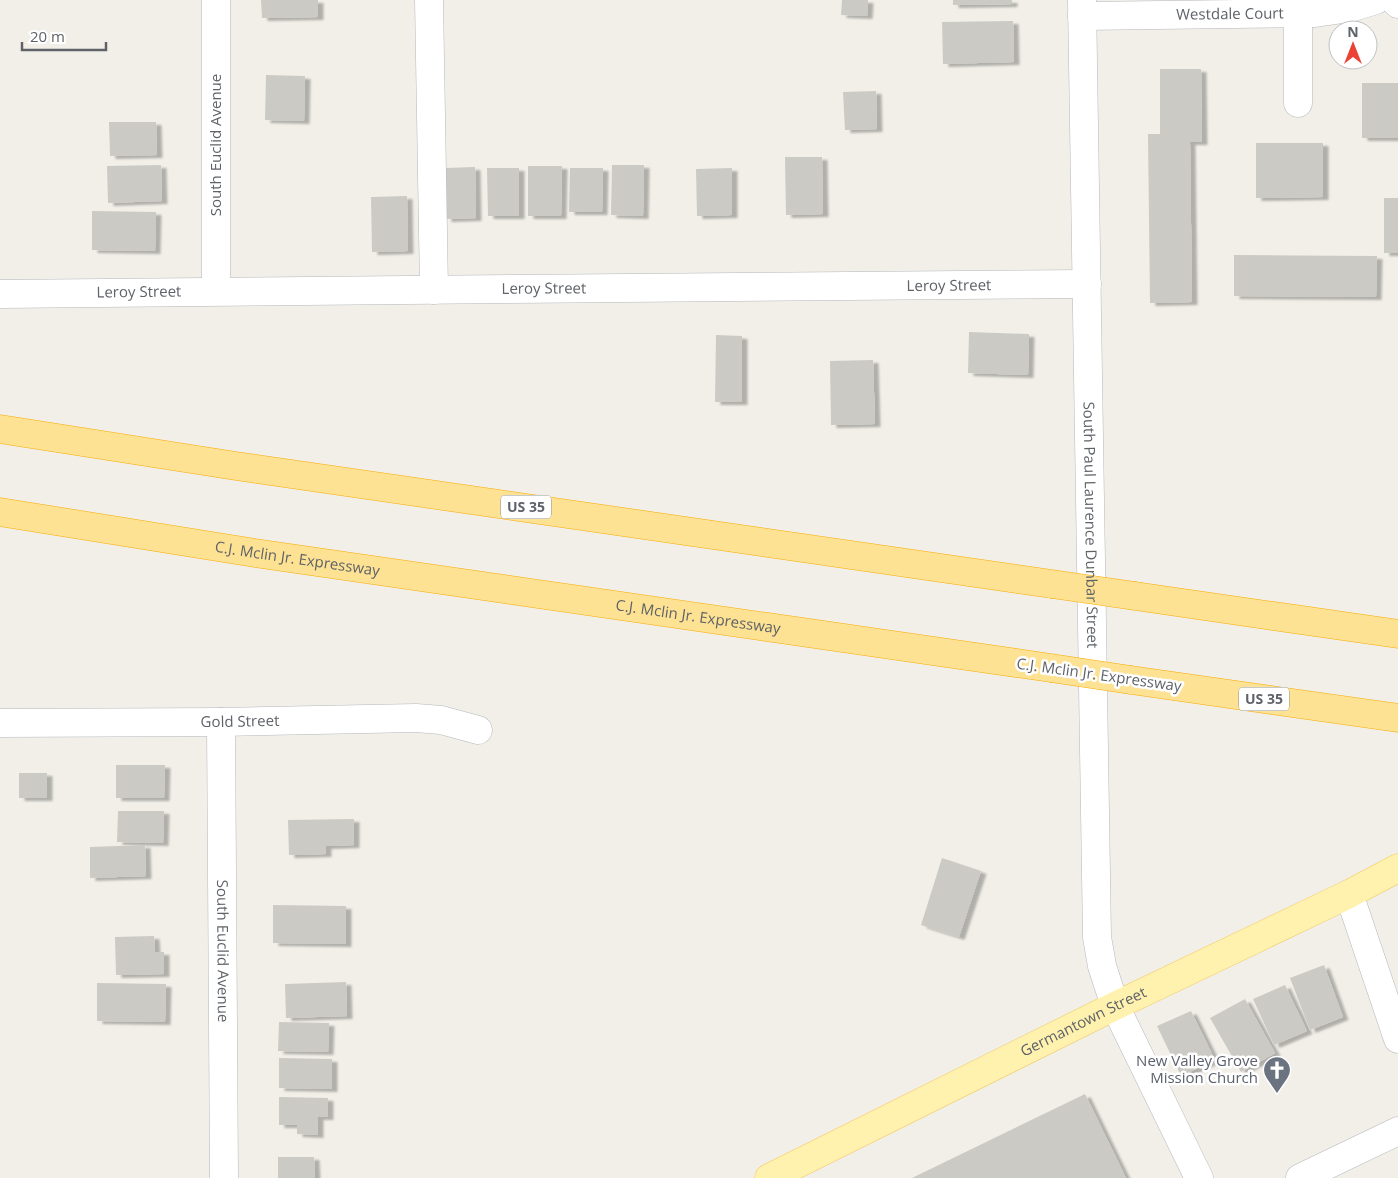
<svg xmlns="http://www.w3.org/2000/svg" width="1398" height="1178" font-family="'Open Sans',sans-serif">
<style>
.building{fill:#cccac5;filter:url(#shadow)}
.lines{fill:none;stroke-linecap:round;stroke-linejoin:round}
.minor-casing{stroke:#b5b8bc;stroke-width:29}
.major-casing{stroke:#f2c960;stroke-width:29}
.highway-casing{stroke:#f9ab00;stroke-width:29}
.minor{stroke:#fff;stroke-width:28}
.major{stroke:#fff2af;stroke-width:28}
.highway{stroke:#fde293;stroke-width:28}
.highway-bridge-casing{stroke:#f9ab00;stroke-width:29;stroke-linecap:butt}
.highway-bridge{stroke:#fde293;stroke-width:28}
.labels{text-anchor:middle;stroke-width:5;stroke-linejoin:round;paint-order:stroke}
.shield{fill:#fff;stroke:#8f9295;stroke-width:1}
.shield-label{font-size:14px;font-weight:bold;fill:#5f6368}
.street-label{font-size:15px;fill:#5f6368;stroke:#fff}
.worship-label{font-size:15px;fill:#5b616d;stroke:#fff;text-anchor:end}
</style>
<defs>
<filter id="shadow"><feDropShadow dx="5.5" dy="3" stdDeviation="1" flood-color="#0004"/></filter>
</defs>
<rect width="100%" height="100%" fill="#f1efe8"/>
<path class="building" d="M261 0H318V17L262 18Z
M842 0H868L867 16 841 15Z
M953 0H1012V4L953 5Z
M1013 21 1014 62 943 64 942 22Z
M1160 69H1201L1202 142H1190L1192 302 1150 303 1148 134H1160Z
M266 75 305 76 304 121 265 120Z
M1362 83H1398V138H1362Z
M876 91 877 129 845 130 843 92Z
M109 122H156L157 155 110 156Z
M1256 143H1323V197L1256 198Z
M785 157H822L823 214 786 215Z
M161 165 162 201 108 203 107 166Z
M612 165H644L643 216 611 215Z
M528 166H562L561 216H528Z
M475 167 476 218 446 219 445 168Z
M487 168H519V216H488Z
M570 168H603L602 212H569Z
M732 168V215L697 216 696 169Z
M407 196 408 251 372 252 371 197Z
M1384 198H1398V253H1384Z
M92 211 156 212 155 251 92 250Z
M1234 255 1377 256 1376 297 1234 296Z
M969 332 1029 334 1028 375 968 373Z
M716 335 742 336V402H715Z
M873 360 875 424 831 425 830 361Z
M116 765H165L164 798H116Z
M19 773H47V798H19Z
M118 811H164L163 843 117 842Z
M354 819V845L326 846V854L289 855 288 820Z
M145 845 146 876 90 878V847Z
M942 858 981 871 959 937 921 925Z
M273 905 346 906V944L273 943Z
M154 936 155 952H164V974L116 975 115 937Z
M1324 965 1343 1017 1310 1030 1290 978Z
M346 982 347 1016 286 1018 285 984Z
M97 983 166 984 165 1022 97 1021Z
M1285 985 1307 1031 1274 1045 1253 999Z
M1245 999 1275 1053 1241 1072 1210 1018Z
M1191 1011 1215 1060 1181 1076 1157 1026Z
M279 1022 329 1023 328 1052 278 1051Z
M279 1058 332 1059V1089L279 1088Z
M1085 1094 1126 1178H912Z
M279 1097 328 1098V1117H318V1135L297 1134V1125H279Z
M278 1157H314L315 1178H278Z"/>
<g class="lines">
<g class="minor-casing">
<g id="minor">
<path d="M216 0V291"/>
<path d="M429 0 434 290"/>
<path id="s1" d="M1082 0 1097 937 1102 966 1115 1006 1199 1178"/>
<path d="M1394 0 1398 4"/>
<path d="M1298 13V103"/>
<path id="s2" d="M1082 16 1315 13 1350 8 1376 0"/>
<path id="s3" d="M0 294C362 288 725 289 1087 284"/>
<path id="s4" d="M221 722 224 1178"/>
<path id="s5" d="M0 723 221 722 416 718 441 720 478 730"/>
<path d="M1349 894 1398 1039"/>
<path d="M1300 1178 1398 1131"/>
</g>
</g>
<g class="major-casing">
<g id="major">
<path id="s6" d="M769 1178 1115 1006 1349 894 1398 868"/>
</g>
</g>
<g class="highway-casing">
<g id="highway">
<path d="M0 429 236 466 1052 584"/>
<path id="s7" d="M0 512 255 553 1051 668"/>
<path d="M1135 596 1398 634"/>
<path d="M1131 680 1398 718"/>
</g>
</g>
<use href="#minor" class="minor"/>
<use href="#major" class="major"/>
<use href="#highway" class="highway"/>
<g class="highway-bridge-casing">
<path id="highway-bridge" d="M1052 584 1135 596
M1051 668 1131 680"/>
</g>
<use href="#highway-bridge" class="highway-bridge"/>
</g>
<defs>
<g id="church-pin" transform="scale(1.4375)"><path d="M0 17L-7.5 6A9.5 9.5 0 1 1 7.5 6Z" fill="#6b7280" stroke="#fff"/><path d="M-1.2-6h2.4v3.5h3.3v2.4h-3.3V6h-2.4V-.1h-3.3v-2.4h3.3Z" fill="#fff"/></g>
</defs>
<g fill-rule="evenodd">
<use href="#church-pin" x="1277" y="1070"/>
</g>
<g class="labels">
<g class="shield">
<rect x="501" y="495.5" width="50" height="23" rx="4"/>
<rect x="1239" y="687.5" width="50" height="23" rx="4"/>
</g>
<g class="shield-label">
<text x="526" y="512">US 35</text>
<text x="1264" y="704">US 35</text>
</g>
<g class="street-label">
<text dy="5" stroke="none"><textPath href="#s2" startOffset="148">Westdale Court</textPath></text>
<text transform="translate(216 145) rotate(-90)" y="5">South Euclid Avenue</text>
<text dy="5" stroke="none"><textPath href="#s3" startOffset="949">Leroy Street</textPath></text>
<text dy="5" stroke="none"><textPath href="#s3" startOffset="544">Leroy Street</textPath></text>
<text dy="5" stroke="none"><textPath href="#s3" startOffset="139">Leroy Street</textPath></text>
<text dy="5" stroke="none"><textPath href="#s1" startOffset="525">South Paul Laurence Dunbar Street</textPath></text>
<text dy="5" stroke="none"><textPath href="#s7" startOffset="301">C.J. Mclin Jr. Expressway</textPath></text>
<text dy="5" stroke="none"><textPath href="#s7" startOffset="706">C.J. Mclin Jr. Expressway</textPath></text>
<text transform="translate(1099 675) rotate(8)" y="5">C.J. Mclin Jr. Expressway</text>
<text dy="5" stroke="none"><textPath href="#s5" startOffset="240">Gold Street</textPath></text>
<text dy="5" stroke="none"><textPath href="#s4" startOffset="229">South Euclid Avenue</textPath></text>
<text dy="5" stroke="none"><textPath href="#s6" startOffset="351">Germantown Street</textPath></text>
</g>
<g class="worship-label">
<text x="1258" y="1066">New Valley Grove<tspan x="1258" dy="17">Mission Church</tspan></text>
</g>
</g>
<g transform="translate(1353 45)"><circle r="24" fill="#ffffff" stroke="#bfc1c3"/>
<path d="M0-4L9 19L0 12L-9 19Z" fill="#ea4335"/>
<text y="-8" font-size="14" font-weight="bold" text-anchor="middle" fill="#5f6368">N</text>
</g>
<path d="M22 42v8h84v-8" fill="none" stroke="#5f6368" stroke-width="2.5"/>
<text x="30" y="42" font-size="15" fill="#5f6368" stroke="#ffffff" stroke-width="4" paint-order="stroke">20 m</text>
</svg>
